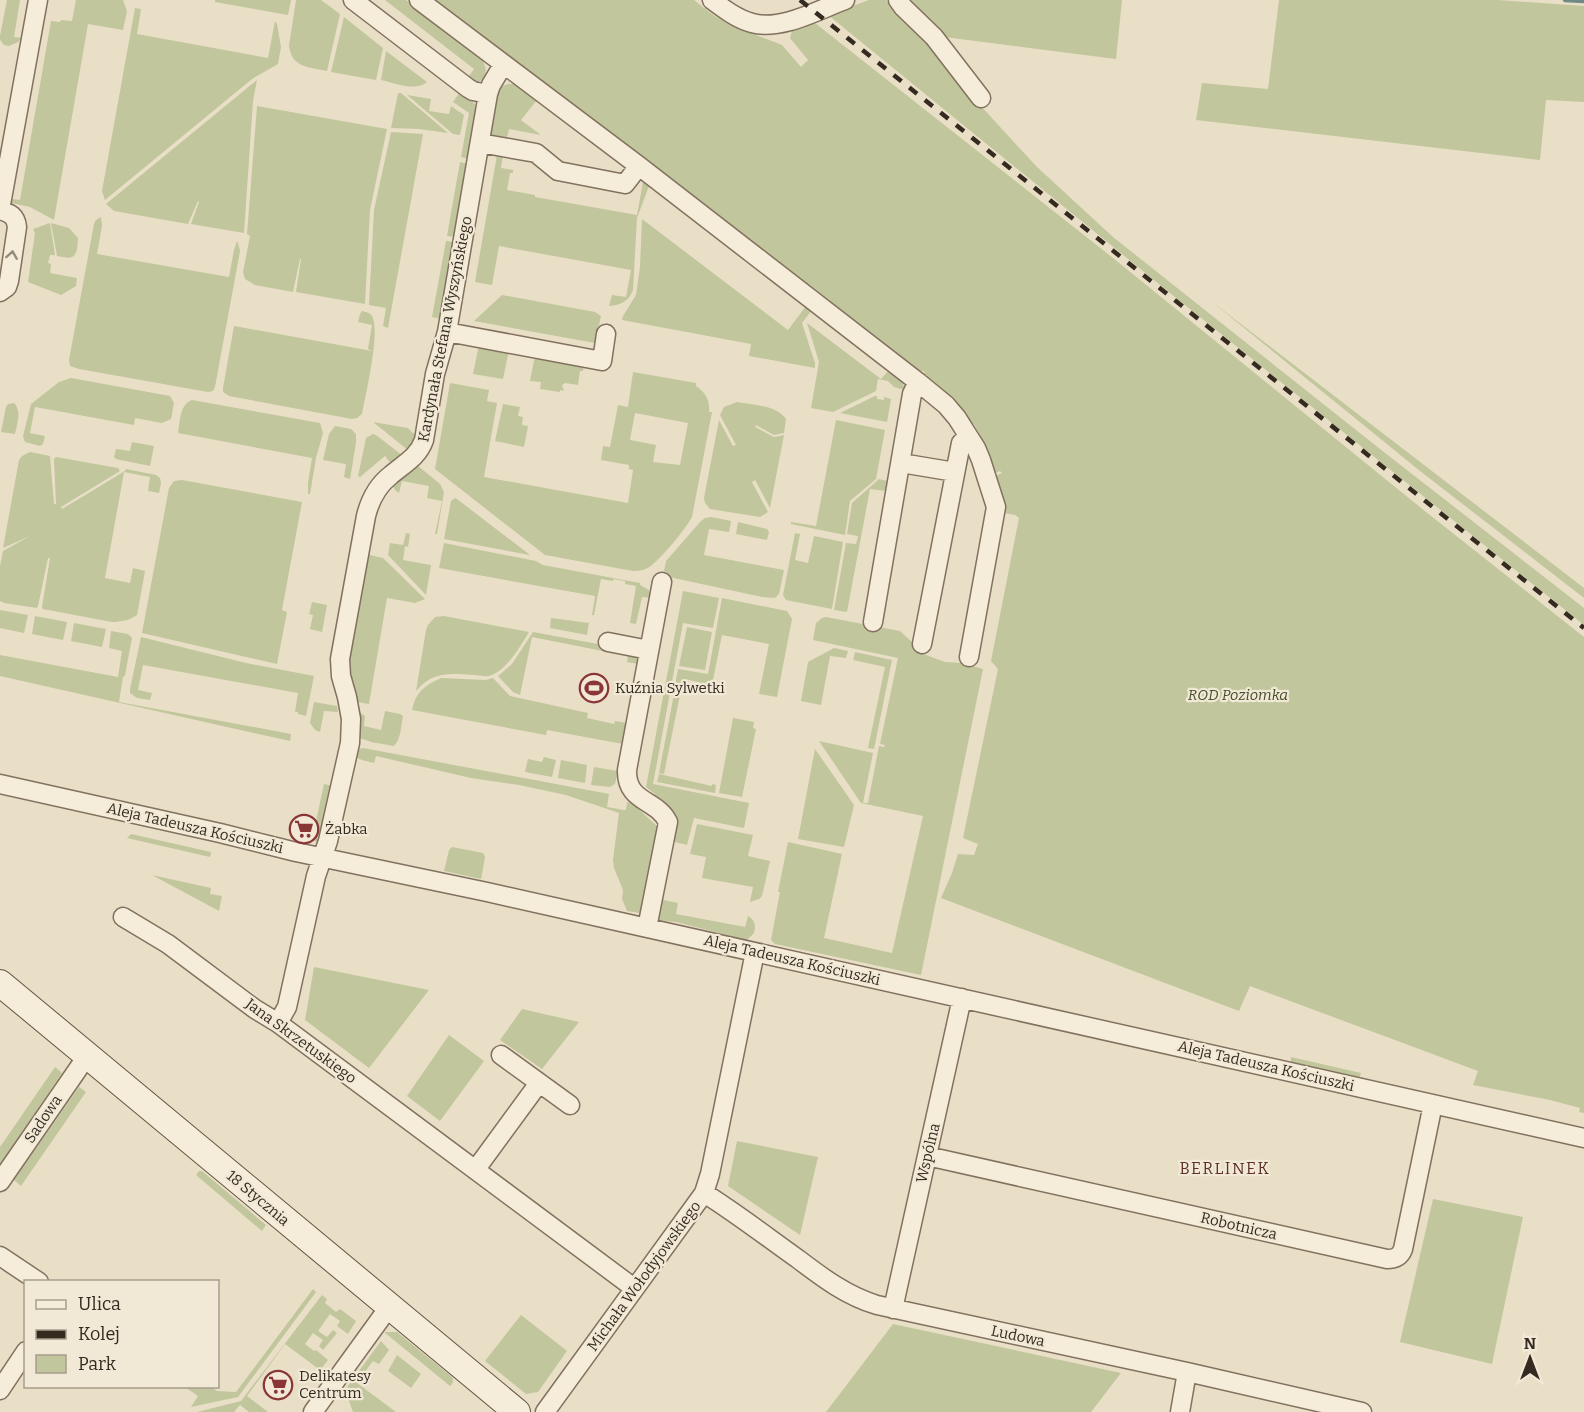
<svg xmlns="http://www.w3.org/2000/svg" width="1584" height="1412" font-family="Bitter,serif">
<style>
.green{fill:#c1c69c;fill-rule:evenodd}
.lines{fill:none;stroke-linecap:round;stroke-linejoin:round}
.stream{stroke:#6f8a84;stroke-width:4.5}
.street-casing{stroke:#82715f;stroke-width:21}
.secondary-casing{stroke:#645342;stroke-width:28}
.street{stroke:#f5ecd9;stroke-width:18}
.secondary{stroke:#f5ecd9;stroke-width:26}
.rail{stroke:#352a20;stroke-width:4.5;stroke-dasharray:10 10;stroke-linecap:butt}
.oneway{stroke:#958b7c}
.labels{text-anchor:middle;stroke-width:4.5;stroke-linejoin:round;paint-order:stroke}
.street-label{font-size:15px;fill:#352a20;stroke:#f1e9d6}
.poi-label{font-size:15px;fill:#352a20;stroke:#f1e9d6;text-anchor:start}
.park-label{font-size:15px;font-style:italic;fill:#454e2a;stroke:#f1e9d6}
.neighbourhood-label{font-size:16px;letter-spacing:1.5px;fill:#5c3025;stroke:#f1e9d6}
</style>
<rect width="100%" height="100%" fill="#e9dfc7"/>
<path class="green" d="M7 0H20L14 37 22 38 18 42 9 46 4 45 0 40V36Z
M76 0H123L127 11 123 30 88 24 54 220 30 207 11 203 10 201 13 199 20 200 51 21 60 22 61 20 72 21Z
M215 0H291L288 15 215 2Z
M296 0H321L340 14 327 71C309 67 292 68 289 46Z
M385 0H406L477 54C492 67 487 89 467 79L474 69Z
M431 0H694L713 15 730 25 782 45 801 67 808 60 790 38 792 31 815 23 1113 258 1426 512 1584 637V1113L1579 1112 1580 1108 1550 1100 1473 1085 1478 1071 1250 986 1239 1011 941 898 952 873 958 854 974 855 978 844 963 838 998 669 991 661 1019 518 1015 515 1004 513 992 478 1002 473 1000 471 990 475 978 439 981 437 974 424 970 425 956 401 923 375 925 372 922 371 920 373 827 303 830 300 828 299 810 285 808 288 741 236 742 233H741L739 235 700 206 702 203 683 189 681 191 514 64 516 61 515 60 512 62 478 35 479 33 478 32 476 34Z
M869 0H886L899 14 923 35 957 80 1036 166 1113 237 1380 449 1584 608V625L1170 293 828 15Z
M910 0H1122L1116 59 944 37Z
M1279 0H1498L1584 6V102L1546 100 1540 160 1196 120 1202 83 1268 89Z
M135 8 141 9 137 34 268 58 275 21 277 24 281 47 278 64 252 79 105 200 102 191Z
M344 17 383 48 376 80 331 72Z
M386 51 427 82C416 92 394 83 381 80Z
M257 80 253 101 244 233 191 224 199 202 198 201 188 224 114 211 106 204Z
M508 84H516L537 100 521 120 541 135 509 129 506 142 493 137 490 130 495 93 500 87Z
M460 92 475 104 477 109 469 159 461 157 469 113 453 102Z
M398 93H401L448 133 419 129 391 128Z
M407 95 431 99 429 111 449 114 451 106 464 115 460 135 453 134Z
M257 106 387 129 370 210 365 304 296 292 301 259H300L293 292 255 285 245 279 243 272 250 236 247 234Z
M391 132 423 134 388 328 383 326 386 308 369 305 374 210Z
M497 155H503L501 168 513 170V173H510L507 190 535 195V197L637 215 643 182 649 186 637 218 633 290C629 301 621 305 609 306L612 295 626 297 631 270 499 246 492 285 475 282Z
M460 162 469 164 456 237 447 236Z
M101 217 102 226 97 254 229 277 234 250 237 241 238 243 240 251 215 387 213 391 208 392 79 369 70 366 69 360 94 224 96 220Z
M642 219 788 330 806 306 812 310 802 323 815 363V368L749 356 751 344 622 320 623 316 636 295 640 267Z
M50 223 55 255H50L48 263 51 264 50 273 77 278 76 286 61 295 28 282 35 233 33 229Z
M51 223 69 228 78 238 77 250 74 256 69 258 57 256Z
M446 241 455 242 442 319 432 317Z
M502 295 595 312 601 316 595 343 474 321Z
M1211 301 1584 588V598L1420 471Z
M362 311C365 312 369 312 371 315 382 327 365 397 362 414L357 418 352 419 229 396 223 392V388L234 326 372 351 368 349 372 325 358 322 360 314Z
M807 323 881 379 889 370 902 381 905 390 894 387 888 381 878 379 876 391 833 412 811 408 819 362Z
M479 345 509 350 503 379 473 374Z
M535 355 584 364 583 371H580L578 385 565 383 562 385 564 391 560 390V392L540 389 541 382 530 381Z
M633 372 696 383V386C706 393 710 400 709 412H712L692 517C685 530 663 556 652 565 646 570 640 571 633 571L545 555 435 469 450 383 489 390 487 401 497 403 484 477 628 503 633 470 629 469V465L601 460 603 446 610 447 618 405 628 407ZM635 413 688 423 680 465 653 462 656 445 630 440Z
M71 378 170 396 174 403 171 419 162 423 135 418 134 425 35 407 30 433 45 436 43 444 40 446 25 442 23 436 31 404 59 382Z
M875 396H877V399L884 400V397L891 399 887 422 840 413Z
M192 400 320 423 323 433 316 458 310 494H308V483L312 458 178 433C180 421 180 404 192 400Z
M737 402C752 405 777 405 786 419L784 433 774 435 756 425 755 427 774 437 784 435 770 508 755 480 752 482 768 512 760 517 710 509 705 503 704 498 719 420 733 446 736 445 720 415 724 407Z
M14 403C22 411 17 424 15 434L1 432 6 407 8 404Z
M503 404 520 407 518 416 523 417 522 425 528 426 524 447 495 441Z
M836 420 885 430 876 479 850 501 845 535 791 524V522L816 526Z
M373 422 408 428 414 434 416 442 409 451Z
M335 426 351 429 356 434V443L350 479 344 477 346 464 323 460 329 434Z
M373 434 376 435 403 456 391 464 385 456 360 477 358 476 366 438Z
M132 442 154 446 150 466 116 459 114 457 116 449 130 451Z
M30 452 50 456 54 504H56L54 459 56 457 118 468 120 471 61 507 62 509 125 471 126 469 156 475 160 478 161 483 159 493 148 491 150 477 124 472 105 578 130 583 133 568 145 571 137 615C130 620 121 622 112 622L43 609 42 607 50 558H48L38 606 37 608 4 603 0 601V566L3 551 30 536 3 548 19 460 22 456Z
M417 465 440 484 444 492 437 534H435L442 501 427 498 429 486 402 481 399 493 395 490 392 484Z
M879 479 887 481 886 491 870 489 847 612 834 610 846 543 856 544 858 536 847 534 852 503Z
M182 480 302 502 282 610 287 612 277 664 142 633 169 488 174 481Z
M455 498 457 499 530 555 444 539 451 501Z
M711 517 731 521 729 532 709 529 704 555 784 570 779 594 775 598 762 597 669 577 664 571 666 561 701 521 705 518Z
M738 522 767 529 769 532 767 540 736 534Z
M406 533 410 534 408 547 405 546 403 560 431 565 426 595 388 555 390 543 403 545Z
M795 533 800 534 795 560 808 563 814 536 843 542 832 609 786 600 783 595Z
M444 543 536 561 543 565 640 583V585L649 590 651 598 642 597 636 624 630 623 636 586 625 584V581L613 579V581L601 579 594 615H592L595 596 439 568Z
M365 554 383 558 425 599 415 603 387 598 369 704 357 702 349 678 347 659Z
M683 591 719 598 713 628 683 623 653 784 749 803 744 828 694 818 687 845 671 841 674 815 653 798 655 794 646 787Z
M722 598 787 611 792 619 777 697 759 694 769 644 722 635 712 685 684 679 681 692 674 691 678 669 708 674Z
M312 602 327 605 322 632 310 629 313 615 309 614Z
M0 610 28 615 24 633 0 628Z
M35 616 67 622 63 640 32 634Z
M444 616 529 632C521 645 506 672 489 676 485 677 479 675 475 675 451 674 434 670 416 691L426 630 428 625 435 617Z
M826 617 900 631 926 655 945 662 963 663 983 669 921 975 775 944 771 940 780 892H778L788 842 842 854 824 938 892 953 923 816 861 803 819 741 873 753 863 803H868L879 746 884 747 885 745 880 744 898 658 813 640 816 623 822 618Z
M551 618 589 623 587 635 550 628Z
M74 623 106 629 102 647 71 641Z
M687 627 712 632 705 670 679 666Z
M111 631 128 634 132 638 125 675 124 677 119 676 123 677 119 702 291 734 290 741 0 676V655L118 677 122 651 109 648Z
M533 632 630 650 638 656V664L627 662 628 656 532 637 520 695 513 692 498 676 512 664Z
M141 637 246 663 314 676 306 716 298 714V712H295L298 693 143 665 138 690 152 693 150 700 137 698 130 693V689Z
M834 648 848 651 846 658 830 656 821 705 801 701 808 662Z
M855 652 892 660 874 749 868 748 885 667 853 660Z
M441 678 486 680 493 678 510 696 588 713 587 718 614 724 615 721 627 723 623 744 547 730 546 735 412 710C416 692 424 686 441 678Z
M674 694 680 695 664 774 659 773Z
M314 702 337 706 338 712 324 711 320 732 315 730 310 723Z
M358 711 365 716 364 726 381 730 385 711 400 714 403 716C401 726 401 739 394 746L371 742 357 737Z
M733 718 754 722 753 728 756 729 742 797 719 793Z
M363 748 609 794 607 807 624 810H626L627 802 633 804 659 828 640 913 627 911 622 899 623 890 614 868 613 860 619 813 566 795 519 785 471 778 376 756 374 763 362 760 355 757 356 750Z
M815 749 854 805 844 847 798 839Z
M544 757 556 760 552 777 525 772 528 759 542 762Z
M561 760 587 765 585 783 558 778Z
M594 767 618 771 615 784 610 787 591 785Z
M659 774 712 786V784L716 785 715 793 657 782Z
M324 784 333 786 319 843 312 840Z
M697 824 753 835 748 856 770 861 762 896 759 899 750 902 753 887 702 878 706 857 690 854Z
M131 834 211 852 210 857 127 838Z
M452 847 483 853 485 857 481 879 444 871 449 850Z
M152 875 211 888 210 894 222 896 219 911Z
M659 899 678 903 676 914 745 927 748 916C755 920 756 925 754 933L747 940 676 922 658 920Z
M314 967 429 990 369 1068 305 1020Z
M522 1009 579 1022 542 1069 500 1040Z
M449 1035 484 1061 440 1121 407 1096Z
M1291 1057 1361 1073 1359 1080 1291 1064Z
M55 1067 62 1073 0 1164V1147Z
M79 1087 86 1092 21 1186 14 1180Z
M737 1141 818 1157 800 1235 728 1186Z
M199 1171H202L266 1225 262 1231 196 1175Z
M1433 1199 1523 1217 1492 1364 1400 1342Z
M313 1289 316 1292 238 1397 191 1407 198 1396 185 1387H211L217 1391 236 1392Z
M322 1295 327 1299 325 1303 336 1312 340 1309 356 1321 348 1334 337 1326 340 1321 330 1314 318 1331 327 1337 333 1330 337 1333 323 1350 319 1346 323 1340 313 1333 305 1344 314 1351 316 1350 328 1360 320 1370 285 1344 247 1396 268 1412H249L240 1405 234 1412H197L241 1401Z
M521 1315 567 1351 538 1392 526 1394 485 1361Z
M893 1324 1121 1373 1091 1412H826Z
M384 1332H397L452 1377C454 1381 453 1383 450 1386Z
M381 1341 389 1350 379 1364 373 1361 357 1383 396 1412H353L345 1390Z
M397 1355 421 1374 411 1388 388 1371Z"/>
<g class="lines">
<path class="stream" d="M1565 0 1584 1"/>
<g class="street-casing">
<path id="street" d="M353 0 468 88 473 91 488 94
M419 0 639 166 918 382 946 405 957 418 976 448 981 460 996 507 969 657
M712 0C724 9 737 19 752 23 781 31 818 10 845 0
M898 0 903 7 934 37 981 98
M480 143 536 153 558 171 625 184 639 166
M0 210 38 0
M0 210C10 213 16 216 17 227L9 281 7 287 0 292
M447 332 602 361 606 334
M901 463 955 472
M873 622 912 394 918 382
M608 642 649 650
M922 644 961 443 968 436
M0 784 220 833 296 852 487 892 1584 1138
M123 917 168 944 255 1009 278 1023 634 1288
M647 928 668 822C657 799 626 803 627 770L662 582
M278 1023 287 1007 316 876 328 841 350 743 351 719 347 697 341 676 340 659 366 516C370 500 378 485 391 475 405 463 418 457 424 440L435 374 447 332 488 94 491 85 503 65
M501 1055 570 1105
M927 1156 1387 1259C1395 1259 1400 1257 1403 1249L1433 1104
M476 1169 539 1083
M0 1182 87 1056
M704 1193C736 1213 767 1237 798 1259 823 1278 847 1296 877 1305L1187 1372 1362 1412
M0 1256 39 1282
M893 1309 962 998
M0 1390 26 1351
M313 1412 389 1307
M545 1412 704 1193 710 1174 755 952
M1180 1412 1187 1372"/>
</g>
<g class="secondary-casing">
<path id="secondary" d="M0 983 517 1412"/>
</g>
<use href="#street" class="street"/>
<use href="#secondary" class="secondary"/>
<path class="rail" d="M800 0 1584 628"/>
</g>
<defs><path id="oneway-chevron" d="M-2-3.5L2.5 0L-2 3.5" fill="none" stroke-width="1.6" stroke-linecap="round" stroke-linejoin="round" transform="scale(1.5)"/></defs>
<use class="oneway" href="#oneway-chevron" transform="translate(12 255) rotate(-81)"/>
<defs>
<g id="stadium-ring" transform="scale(1.5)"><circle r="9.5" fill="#f1e9d6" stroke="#8a3637" stroke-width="1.5"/><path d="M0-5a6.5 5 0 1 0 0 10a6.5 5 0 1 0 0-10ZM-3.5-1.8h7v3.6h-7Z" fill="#8a3637"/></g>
<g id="supermarket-ring" transform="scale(1.5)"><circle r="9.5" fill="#f1e9d6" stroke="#8a3637" stroke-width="1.5"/><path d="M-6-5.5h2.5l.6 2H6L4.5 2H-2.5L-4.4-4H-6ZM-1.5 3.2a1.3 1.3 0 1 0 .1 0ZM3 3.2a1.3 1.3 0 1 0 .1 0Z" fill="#8a3637"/></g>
</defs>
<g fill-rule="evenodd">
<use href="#stadium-ring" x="594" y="688"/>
<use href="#supermarket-ring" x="304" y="829"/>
<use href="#supermarket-ring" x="278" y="1385"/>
</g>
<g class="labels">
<g class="street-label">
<text transform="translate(445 329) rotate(-79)" y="5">Kardynała Stefana Wyszyńskiego</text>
<text transform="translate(195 828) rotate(13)" y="5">Aleja Tadeusza Kościuszki</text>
<text transform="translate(792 960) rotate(13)" y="5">Aleja Tadeusza Kościuszki</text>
<text transform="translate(301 1041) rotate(36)" y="5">Jana Skrzetuskiego</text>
<text transform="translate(1266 1066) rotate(13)" y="5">Aleja Tadeusza Kościuszki</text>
<text transform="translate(43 1119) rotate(-56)" y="5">Sadowa</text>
<text transform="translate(928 1153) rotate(-77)" y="5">Wspólna</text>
<text transform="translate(258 1198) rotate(40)" y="5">18 Stycznia</text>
<text transform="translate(1239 1226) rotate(13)" y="5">Robotnicza</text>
<text transform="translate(644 1276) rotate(-54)" y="5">Michała Wołodyjowskiego</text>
<text transform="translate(1018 1336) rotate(12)" y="5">Ludowa</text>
</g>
<g class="poi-label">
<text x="615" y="693">Kuźnia Sylwetki</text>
<text x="325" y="834">Żabka</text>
<text x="299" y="1381">Delikatesy<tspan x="299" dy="17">Centrum</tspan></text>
</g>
<g class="park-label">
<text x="1238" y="700">ROD Poziomka</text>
</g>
<g class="neighbourhood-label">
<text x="1225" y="1174">BERLINEK</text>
</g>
</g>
<rect x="24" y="1280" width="195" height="108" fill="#f1e9d6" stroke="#a69d8d" stroke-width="1.5"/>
<rect x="36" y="1300" width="30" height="9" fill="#f5ecd9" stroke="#a69d8d" stroke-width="1.5"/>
<text x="78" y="1310" font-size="18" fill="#352a20">Ulica</text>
<rect x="36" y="1330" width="30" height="9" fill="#352a20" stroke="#a69d8d" stroke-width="1.5"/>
<text x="78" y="1340" font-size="18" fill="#352a20">Kolej</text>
<rect x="36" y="1355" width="30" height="18" fill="#c1c69c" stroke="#a69d8d" stroke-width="1.5"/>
<text x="78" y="1370" font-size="18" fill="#352a20">Park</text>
<g transform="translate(1530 1358)" stroke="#f1e9d6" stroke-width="4.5" paint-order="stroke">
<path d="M0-4.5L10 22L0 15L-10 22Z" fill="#352a20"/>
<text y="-9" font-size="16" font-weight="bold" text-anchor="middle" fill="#352a20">N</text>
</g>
</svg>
